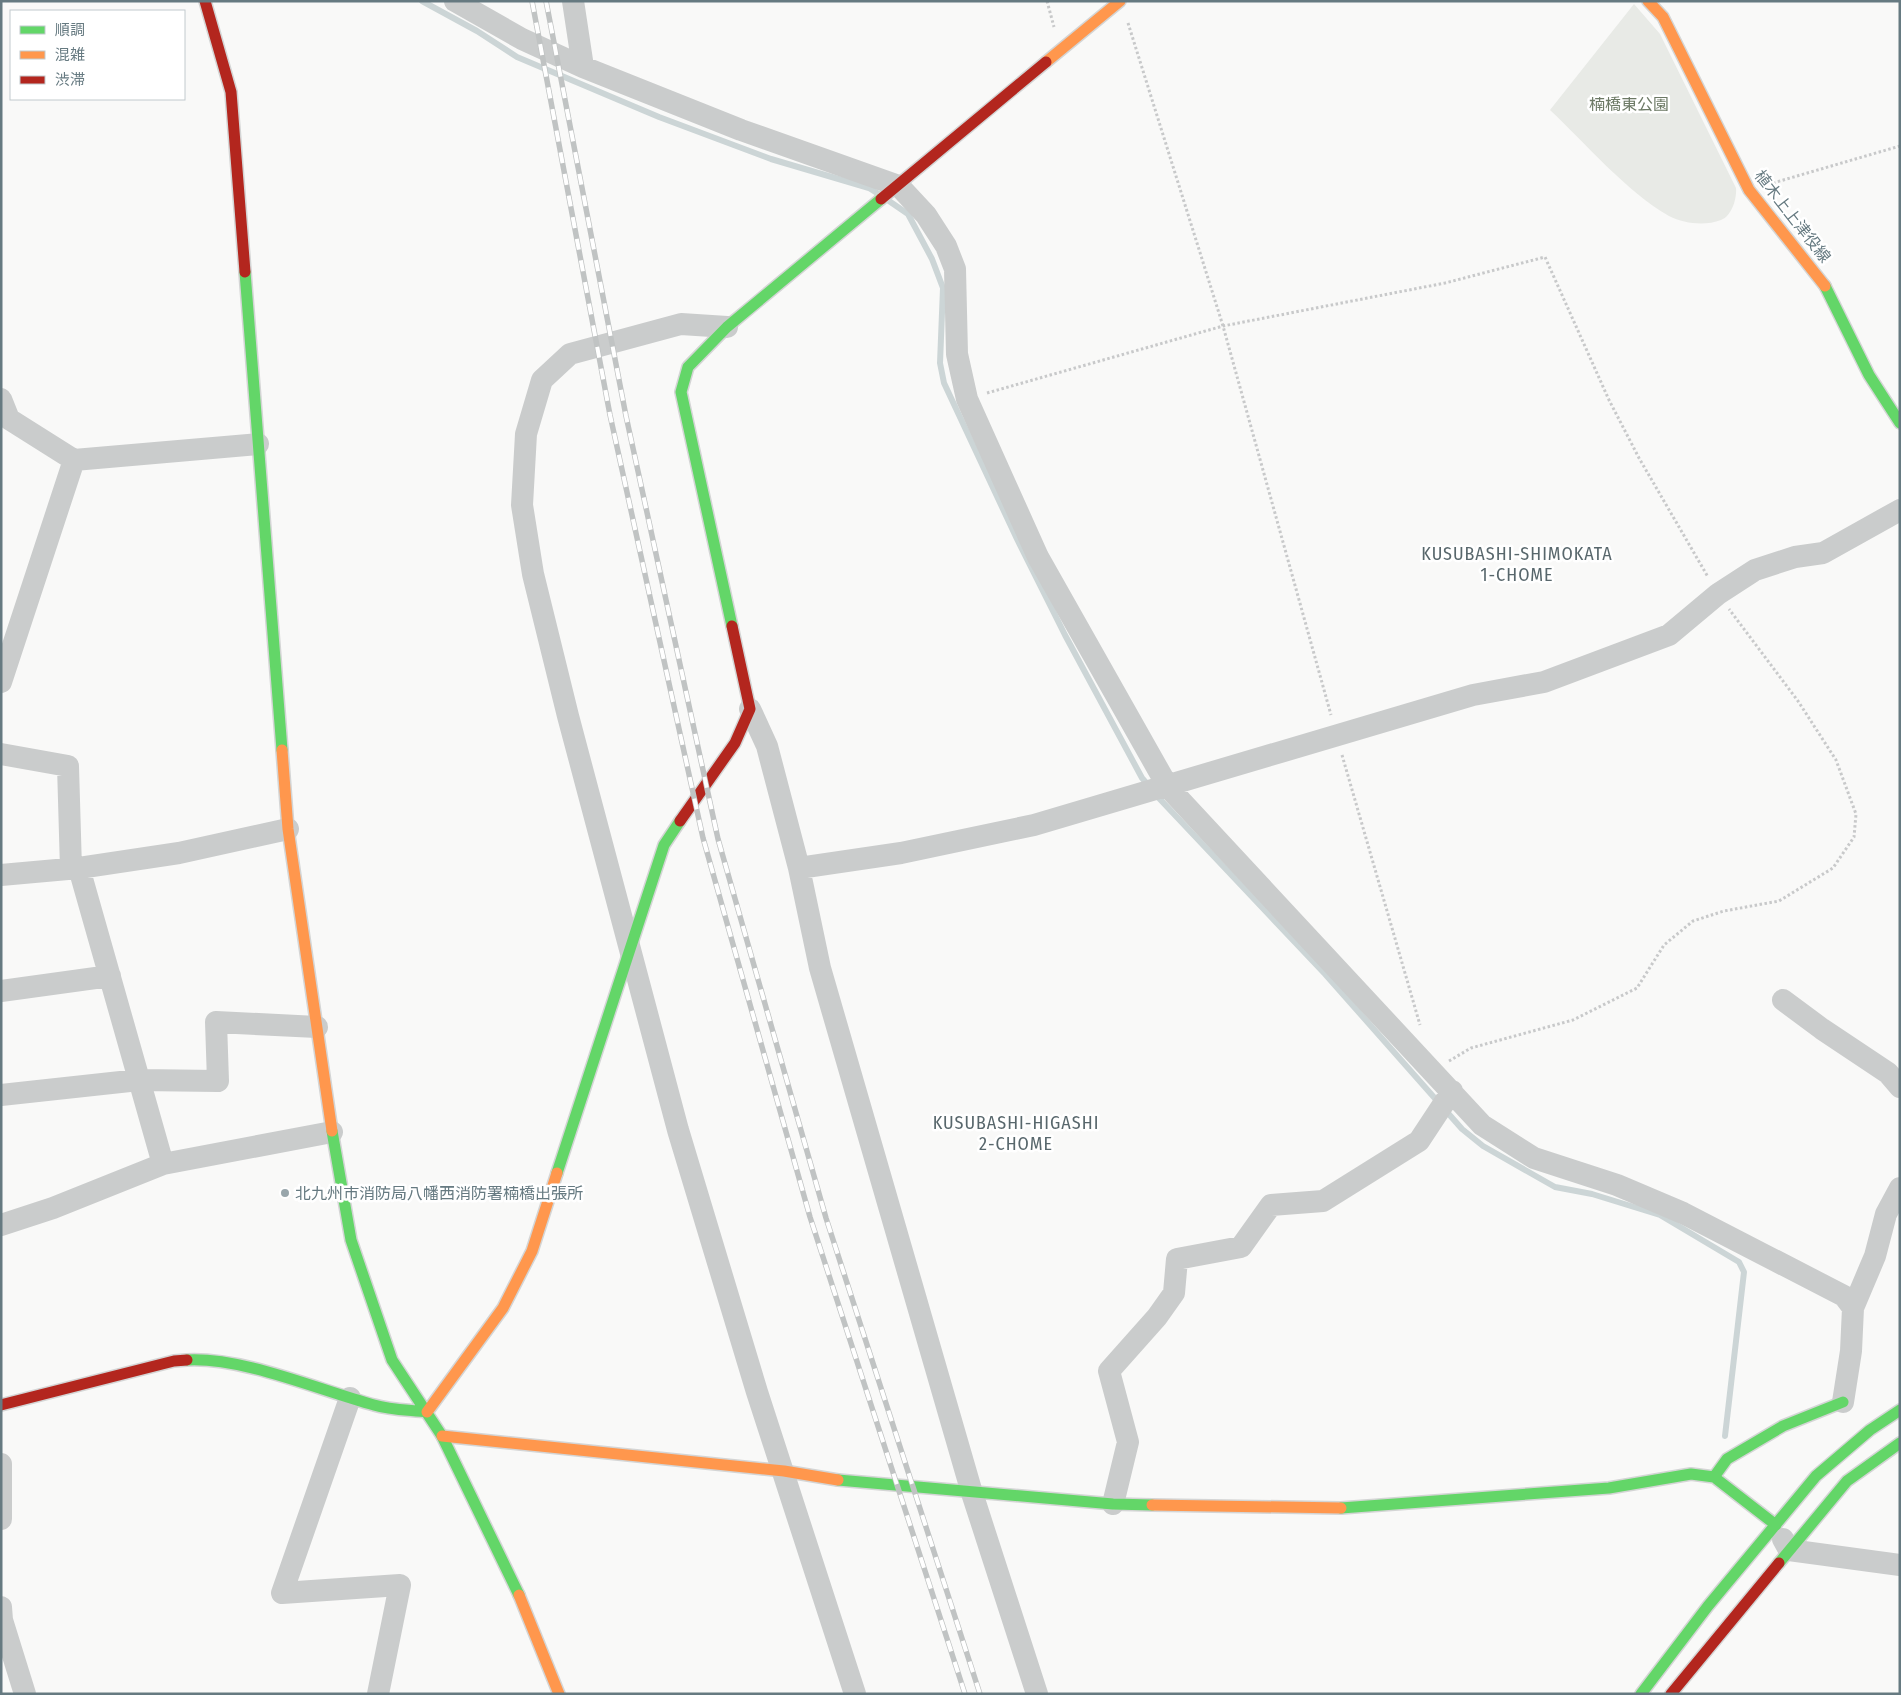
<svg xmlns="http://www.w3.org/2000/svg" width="1901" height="1695" font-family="'Fira Sans Condensed','Noto Sans JP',sans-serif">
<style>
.green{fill:#e8eae6}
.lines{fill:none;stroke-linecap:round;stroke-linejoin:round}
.stream{stroke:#ccd5d6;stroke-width:6}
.fast-casing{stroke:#d4d5d5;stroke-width:14}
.slow-casing{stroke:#d4d5d5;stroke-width:14}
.jam-casing{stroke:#d4d5d5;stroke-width:14}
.path{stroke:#c8c9ca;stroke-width:3;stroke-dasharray:2.5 2.5;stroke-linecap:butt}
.street{stroke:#cacccc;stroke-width:22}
.fast{stroke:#63d668;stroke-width:11}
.slow{stroke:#ff974d;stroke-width:11}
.jam{stroke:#b3261e;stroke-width:11}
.rail-casing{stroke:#c0c3c3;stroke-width:5.5}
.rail{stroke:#fff;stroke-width:4;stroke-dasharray:11;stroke-linecap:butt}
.poi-dot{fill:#99a6ab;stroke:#fff;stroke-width:2}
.labels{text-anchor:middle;stroke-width:5;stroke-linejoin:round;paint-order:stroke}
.park-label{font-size:16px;fill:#6c7965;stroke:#fff}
.street-label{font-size:16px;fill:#667a81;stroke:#fff}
.poi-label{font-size:16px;fill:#667a81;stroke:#fff;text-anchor:start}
.neighbourhood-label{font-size:18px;letter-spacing:1px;fill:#58676c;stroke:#fff}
</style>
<rect width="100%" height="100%" fill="#f9f9f8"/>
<path class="green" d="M1634 4 1660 34 1736 188C1737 198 1732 216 1721 220 1705 226 1685 224 1669 216 1627 192 1585 143 1550 110Z"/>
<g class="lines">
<path class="stream" d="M422 1 477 31 517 57 659 117 771 159 869 188 877 193
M889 201 908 214 932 259 943 288 940 363 944 383 1017 539 1065 635 1142 778 1149 786
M1155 794 1325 974 1462 1129 1483 1146 1555 1187 1592 1194 1660 1215 1739 1262 1744 1272 1725 1436"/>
<g class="fast-casing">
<path id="fast" d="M245 272 282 750
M1825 286 1869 375 1900 423
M732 626 681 392 688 367 727 327 881 199
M332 1131 351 1240 392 1360 442 1436 519 1595
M557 1173 664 845 680 821
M187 1360C244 1357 318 1390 374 1405 390 1410 410 1410 427 1412
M1714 1477 1776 1525
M838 1480 1113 1504 1152 1505
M1341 1508 1609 1488 1691 1474 1714 1477 1727 1459 1783 1426 1843 1402
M1779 1563 1847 1481 1900 1443
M1641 1694 1708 1606 1816 1476 1870 1430 1900 1410"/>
</g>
<g class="slow-casing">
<path id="slow" d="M1648 1 1663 17 1749 190 1825 286
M1046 62 1120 1
M282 750 288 829 332 1131
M427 1412 503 1308 532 1251 557 1173
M442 1436 784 1471 838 1480
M1152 1505 1341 1508
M519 1595 559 1694"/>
</g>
<g class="jam-casing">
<path id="jam" d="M205 1 231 92 245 272
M881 199 1046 62
M680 821 735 743 750 709 732 626
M1 1405 174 1361 187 1360
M1671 1694 1779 1563"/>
</g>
<path class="path" d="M1047 1 1054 27
M1128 23 1223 326 1331 715
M1773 183 1900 146
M987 393 1223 326 1445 283 1545 257 1609 400 1639 458 1708 577
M1342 755 1420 1025
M1449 1061 1471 1048 1573 1020 1637 988 1664 945 1693 921 1724 911 1779 901 1833 868 1854 837 1856 814 1836 760 1798 701 1729 609"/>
<path class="street" d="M455 1 522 39 583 67 741 130 899 186 926 215 946 246 955 269 957 354 967 399 1038 557 1168 787 1482 1125 1534 1158 1617 1185 1683 1213 1844 1296 1853 1308 1851 1351 1843 1402
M573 1 583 67
M727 327 681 324 570 354 542 380 526 434 522 505 533 574 568 716 678 1130 757 1392 855 1694
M1 399 9 419 74 460 258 444
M1 682 74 460
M750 709 767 746 799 868 820 968 972 1493 1037 1694
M1 754 68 766 71 869
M79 868 163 1164
M799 868 901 853 1034 825 1473 695 1544 682 1669 635 1718 594 1755 570 1795 557 1823 553 1900 510
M1 875 79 868 179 853 288 829
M1 991 110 976
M1783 1000 1822 1029 1888 1073 1900 1087
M1 1095 139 1080 218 1081 216 1022 317 1027
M1 1225 53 1208 163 1164 332 1132
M1853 1308 1875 1256 1886 1214 1900 1188
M350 1398 282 1593 400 1585 378 1694
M1 1464V1519
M1113 1504 1128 1442 1109 1371 1157 1317 1174 1293 1177 1259 1241 1247 1271 1205 1323 1201 1419 1141 1452 1091
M1783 1539 1789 1550 1900 1565
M1 1607 2 1620 25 1694"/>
<use href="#fast" class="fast"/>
<use href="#slow" class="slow"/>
<use href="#jam" class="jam"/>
<g class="rail-casing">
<path id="rail" d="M532 1 610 415 703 838 810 1217 965 1694
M546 1 626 416 718 839 826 1218 980 1694"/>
</g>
<use href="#rail" class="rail"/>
</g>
<circle class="poi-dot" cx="285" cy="1193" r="5"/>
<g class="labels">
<g class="park-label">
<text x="1629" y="110">楠橋東公園</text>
</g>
<g class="street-label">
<text transform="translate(1793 216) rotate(52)" y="6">植木上上津役線</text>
</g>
<g class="poi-label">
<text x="295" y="1199">北九州市消防局八幡西消防署楠橋出張所</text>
</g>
<g class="neighbourhood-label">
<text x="1517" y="560">KUSUBASHI-SHIMOKATA<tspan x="1517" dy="21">1-CHOME</tspan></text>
<text x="1016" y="1129">KUSUBASHI-HIGASHI<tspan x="1016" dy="21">2-CHOME</tspan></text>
</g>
</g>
<rect width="1901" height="1695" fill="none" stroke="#667a81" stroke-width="5"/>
<rect x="10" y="10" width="175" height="90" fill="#ffffff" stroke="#c2cacd"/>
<rect x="20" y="26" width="25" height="8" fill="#63d668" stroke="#c2cacd"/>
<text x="55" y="35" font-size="15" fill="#667a81">順調</text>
<rect x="20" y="51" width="25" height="8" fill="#ff974d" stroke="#c2cacd"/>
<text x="55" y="60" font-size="15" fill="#667a81">混雑</text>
<rect x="20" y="76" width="25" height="8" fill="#b3261e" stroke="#c2cacd"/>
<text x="55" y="85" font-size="15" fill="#667a81">渋滞</text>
</svg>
